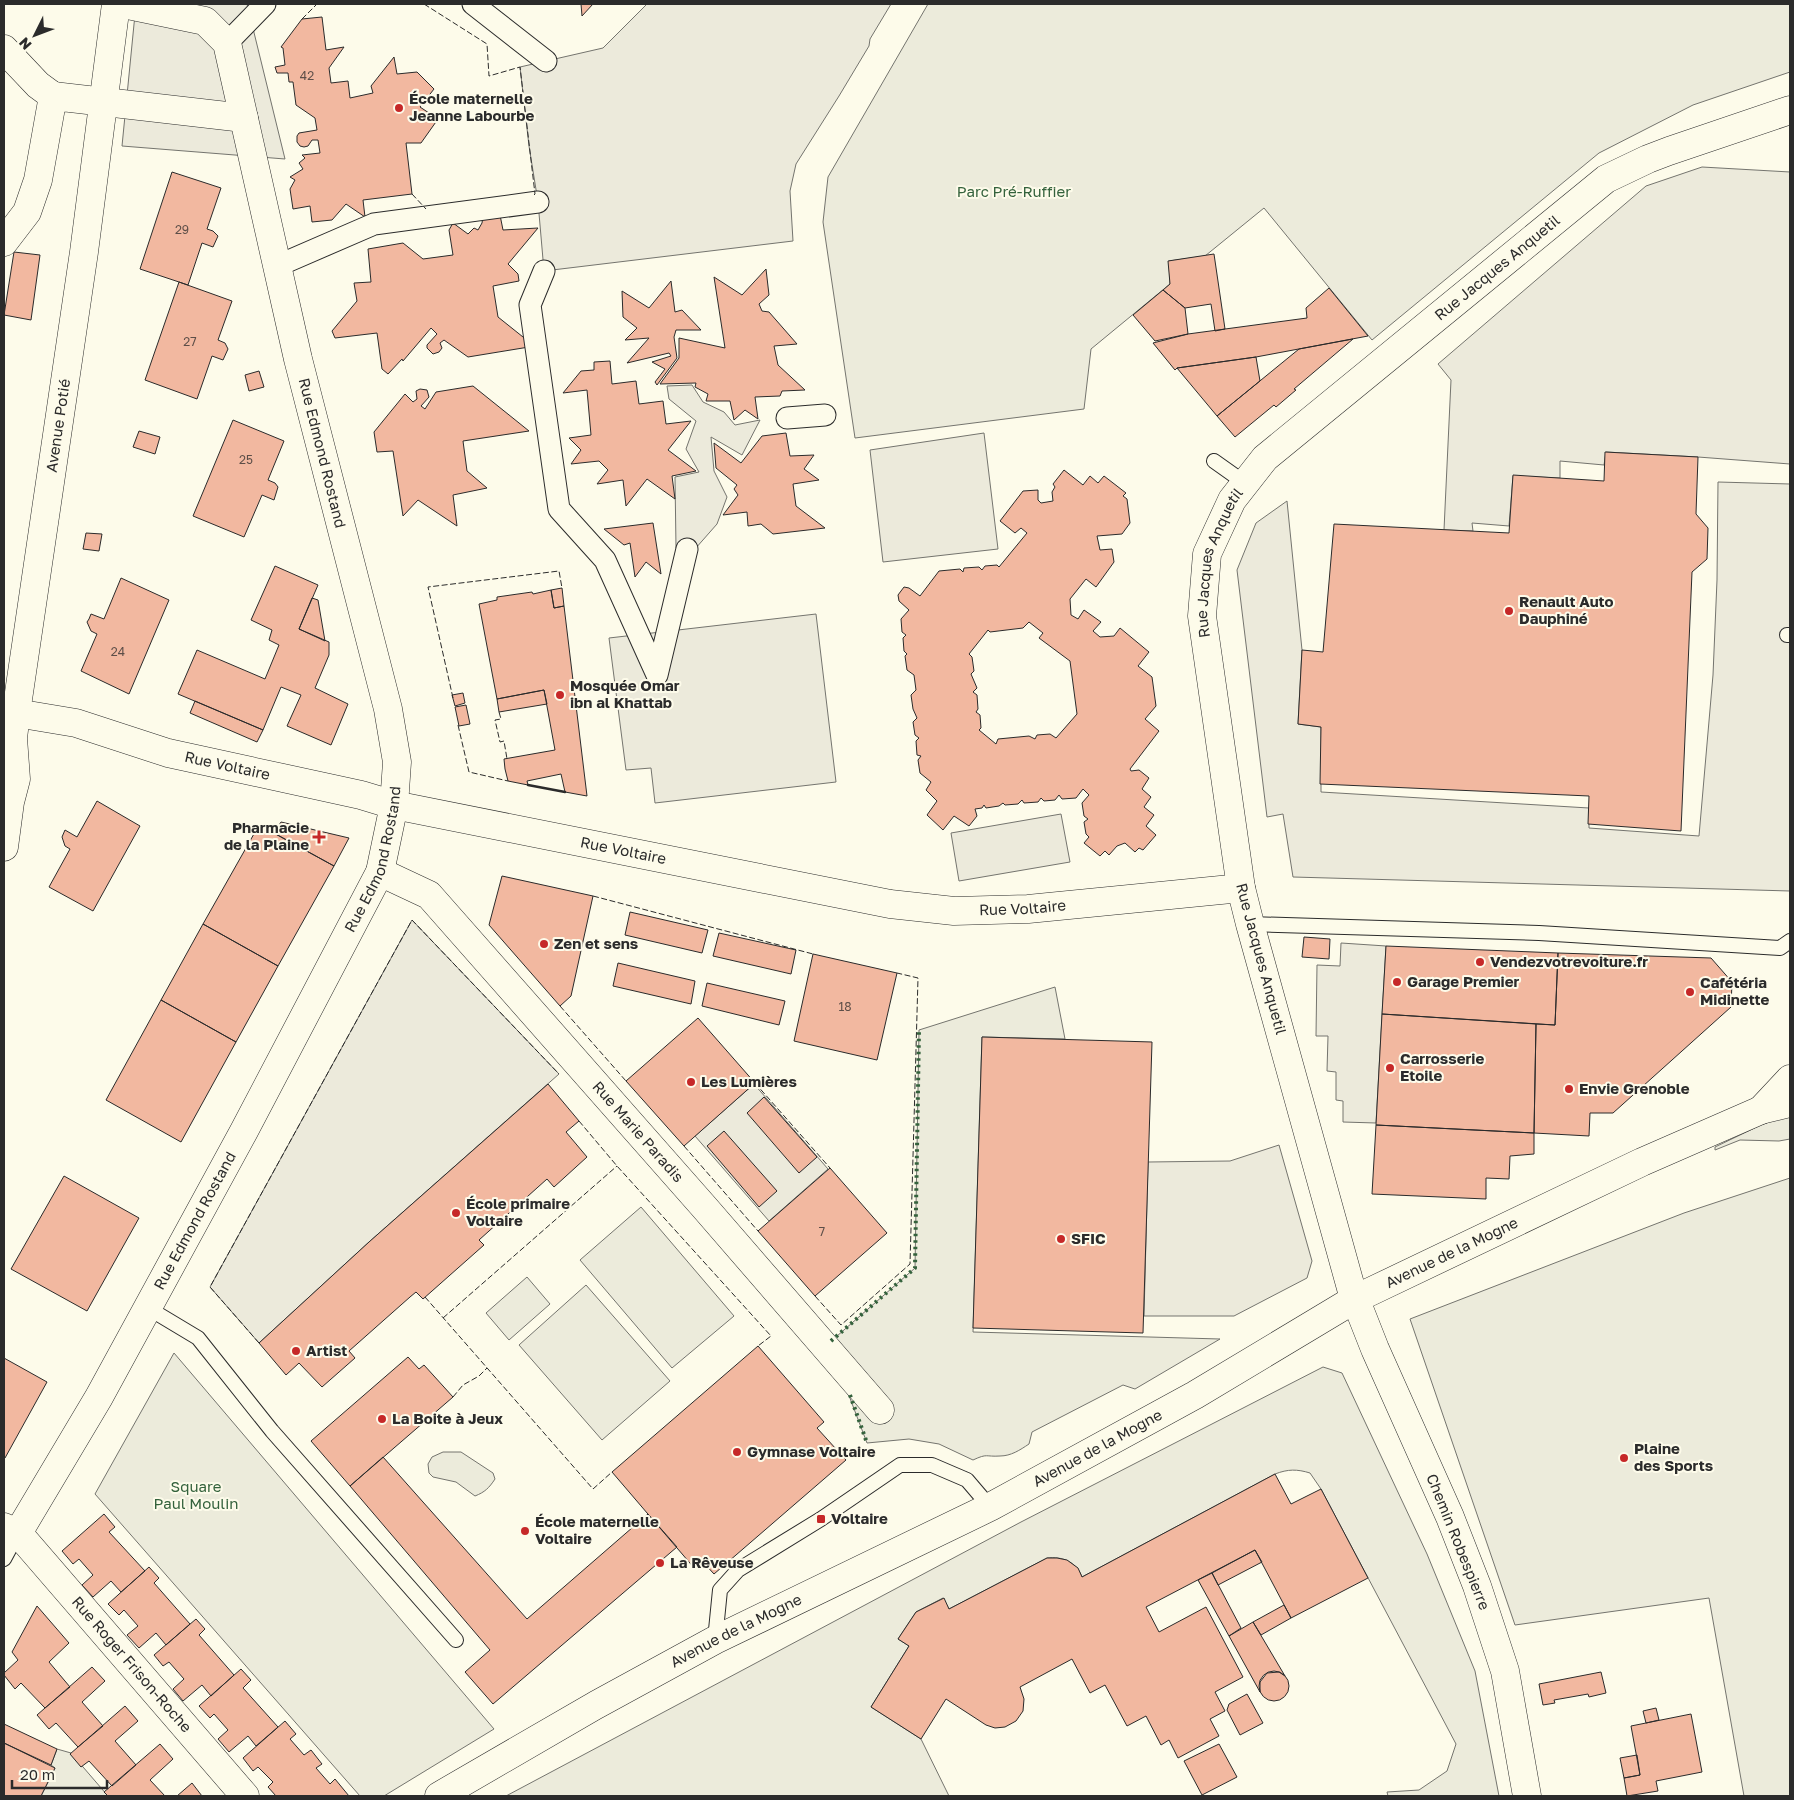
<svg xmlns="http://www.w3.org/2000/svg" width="1794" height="1800" font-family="'Golos Text',sans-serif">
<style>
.green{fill:#ecebdb;stroke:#74746e}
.parking{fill:#eceadb;stroke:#74746e}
.building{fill:#f2b8a0;stroke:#2b2b2b;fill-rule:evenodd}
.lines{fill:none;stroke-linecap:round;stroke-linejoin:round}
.service-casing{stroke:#2b2b2b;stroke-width:16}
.pedestrian-casing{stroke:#2b2b2b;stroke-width:23}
.minor-casing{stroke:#2b2b2b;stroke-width:29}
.tertiary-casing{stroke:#2b2b2b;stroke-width:29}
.secondary-casing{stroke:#2b2b2b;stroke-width:29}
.service{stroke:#fdfbea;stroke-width:14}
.pedestrian{stroke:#fdfbea;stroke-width:21}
.minor{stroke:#fdfbea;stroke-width:28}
.tertiary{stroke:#fdfbea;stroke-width:28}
.secondary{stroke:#fdfbea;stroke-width:28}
.hedge{stroke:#34623c;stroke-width:4;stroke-dasharray:2.5 4;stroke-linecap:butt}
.fence{stroke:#2b2b2b;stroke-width:1;stroke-dasharray:6 2.5;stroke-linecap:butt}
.wall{stroke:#2b2b2b;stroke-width:2.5}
.poi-dot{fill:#c62828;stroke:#fdfbea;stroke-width:2}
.labels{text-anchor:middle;stroke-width:4;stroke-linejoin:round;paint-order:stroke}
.number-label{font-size:12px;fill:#5d4e48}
.poi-label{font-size:15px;font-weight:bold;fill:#2b2b2b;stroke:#fdfbea;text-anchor:start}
.park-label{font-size:15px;fill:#34623c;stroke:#fdfbea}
.street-label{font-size:15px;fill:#2b2b2b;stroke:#fdfbea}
</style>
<rect width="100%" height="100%" fill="#fdfbea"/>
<path class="green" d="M928 4H1790V72L1693 105 1599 153 1372 340 1264 208 1205 256 1169 261 1170 284 1091 349 1084 409 855 438 823 222 828 177Z
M1055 987 1065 1039 982 1037 973 1332 1220 1339 1135 1389 1123 1385 1032 1432 1029 1444C1020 1450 1011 1456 1000 1456 985 1457 988 1453 973 1460L939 1444 909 1439 867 1443 829 1343 915 1268 919 1030Z
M1790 1111V1139L1779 1141 1740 1140 1715 1150V1147Z
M1790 1178V1796H1744L1709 1598 1515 1625 1410 1319 1684 1213Z
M641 1207 734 1316 672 1368 580 1260Z
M527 1277 550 1304 509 1340 486 1313Z
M586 1285 670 1381 602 1440 519 1345Z
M174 1353 494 1729 384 1796H360L95 1494Z
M1323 1367 1342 1373 1427 1554 1475 1671 1499 1796H1388L1387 1792 1419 1790 1447 1771 1456 1744 1321 1489 1310 1473C1297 1469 1288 1469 1275 1474L1082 1577C1077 1562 1062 1556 1047 1558L949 1609 943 1598 916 1612 898 1639 909 1646 871 1707 921 1739 949 1796H506L1021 1522Z
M443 1452H461L493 1473 495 1479C489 1488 485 1492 475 1496L456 1482 433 1477 429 1473 428 1464 432 1457Z
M57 1749 71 1753 108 1796H41L55 1768 51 1765Z"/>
<path class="parking" d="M136 4H247L285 159 122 146Z
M647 4H891L870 39 869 46 839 96 796 164 790 191 793 241 544 271 538 202 529 146 520 67 603 48Z
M1702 167 1790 172V464L1698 457 1606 452 1604 465 1560 461V478L1513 476 1509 526 1472 523 1473 531 1444 530 1451 380 1438 364 1646 186Z
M692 385 703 402 724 412 735 425 760 420 742 455 711 437 714 471 727 497 717 524 695 549 676 548 675 477 699 472 686 449 696 421 669 399 667 386Z
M984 433 998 549 883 562 870 450Z
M1718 482 1790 484V891L1293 877 1283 814 1267 817 1237 570 1256 523 1287 501 1302 650 1298 724 1321 727V792L1589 808V828L1699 836 1713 675 1717 580Z
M816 614 836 782 655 803 651 768 626 770 609 638Z
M1061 814 1070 862 959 881 951 833Z
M412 920 559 1074 369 1242 259 1343 210 1287Z
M1341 943 1386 946 1376 1123 1343 1122V1101L1336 1100V1072L1327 1071 1328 1036H1316L1317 965 1340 966Z
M754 1084 828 1169 769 1221 695 1136Z
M1279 1145 1312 1261 1307 1278 1234 1316H1144L1148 1162 1230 1161Z"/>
<path class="building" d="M581 4H593L582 16Z
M322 17 326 50 344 47 329 68 331 83 348 81 350 98 373 93 371 86 394 57 397 74 417 72 434 89 420 107 438 119 421 143H406L412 194 363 200 365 217 346 204 332 220 312 222 310 206 293 209 290 189 295 180 290 177 303 169 299 163 305 158 302 155 320 153 318 140H312L308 146 304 147 300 146 297 142V136L299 133 317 130 315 118 296 105 293 82H289L288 73H277L275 67 285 65 283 48 281 47 302 19Z
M172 172 221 188 207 229 213 231 218 236 213 247 202 243 188 285 140 269Z
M500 215 503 230 538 228 508 264 518 274 519 281 493 286 498 317 528 341 529 347 468 357 444 340 440 343 442 348 439 352 433 354 427 348V345L437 334 431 328 403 361 402 359 388 374 382 369 377 333 335 338 332 331 357 301 354 283 371 282 368 249 403 243 423 259 453 255 449 230 453 223 468 234 474 228 478 230 482 223 483 216Z
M14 252 40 255 31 320 4 315Z
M1214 254 1225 329 1215 331 1211 304 1185 308 1163 290 1170 284 1168 261Z
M766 269 769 295 759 304 762 311 769 312 797 344 774 346 778 365 805 390 782 391 780 396 755 397 758 419 745 410 734 420 730 401H706L708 394 695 387 696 383 660 384 679 358V338L725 348 714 277 742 295Z
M671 281 675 312 682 310 701 330H676L674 337 677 358 657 385 655 382 665 369 652 362 671 356 669 353 627 363 649 338 625 340 637 328 623 317 622 291 649 308Z
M179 282 232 301 218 340 225 343 228 349 223 360 212 356 197 399 145 380Z
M1329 288 1368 336 1256 357 1177 368 1175 370 1153 343 1188 334 1307 318 1306 308Z
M1163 290 1185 308 1188 334 1155 341 1133 315Z
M1353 339 1294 389 1296 390 1276 407 1274 405 1235 437 1217 416 1299 349Z
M1256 357 1260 381 1217 416 1177 368Z
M610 361 612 384 636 381 639 404 663 401 666 424 691 421 668 450 696 471 672 476 675 499 647 479 626 506 623 480 597 484 608 470 599 461 571 464 581 450 569 438 591 435 587 390 563 393 581 371 594 370V362Z
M259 371 264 387 249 391 245 375Z
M473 386 529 431 463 441 467 471 487 488 453 495 457 526 418 500 403 516 393 451 377 452 374 432 405 394 413 402 417 399 416 391 420 389 427 390 429 397 421 406 425 409 436 392Z
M233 420 284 441 268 480 275 483 278 487 274 500 262 495 244 537 193 516Z
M139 431 160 437 155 454 133 447Z
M786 433 790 456 814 455 804 469 819 480 793 484 796 506 825 528 773 534 761 524 748 526 747 512 723 515 738 495 734 489 737 485 716 468 714 443 741 463 762 436Z
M1605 452 1698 457 1696 514 1708 528 1707 559 1692 572 1681 831 1588 824 1589 796 1320 784 1321 727 1298 724 1302 650 1323 652 1334 524 1509 533 1513 475 1604 481Z
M1064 470 1083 485 1090 476 1098 483 1104 476 1126 493 1123 496 1127 499 1130 523 1122 534 1097 536 1100 550 1112 549 1114 562 1096 587 1086 579 1070 599 1071 615 1078 619 1084 610 1101 622 1093 631 1100 637 1114 636 1120 628 1149 652 1138 666 1152 677 1156 706 1145 719 1159 731 1130 769 1131 771 1139 770 1149 778 1142 789 1151 797 1144 807 1154 815 1146 826 1156 835 1143 850 1139 848 1135 852 1125 843 1117 846 1109 855 1105 851 1100 856 1084 843 1089 837 1086 834 1084 822 1088 819 1084 816 1082 803 1089 795 1083 789 1076 798 1062 799 1059 795 1055 800 1044 801 1041 798 1038 802 1024 803 1022 800 1018 804 1005 805 1003 803 999 806 986 808 984 805 982 808 975 809 977 816 969 826 954 816 943 830 927 815 937 801 926 790 931 782 920 773 918 760 921 756 917 755 916 741 919 738 915 735 913 722 917 718 913 709 911 695 916 690 914 675 907 670 905 656 907 654 904 651 903 638 906 635 902 632 901 619 909 610 899 601 898 595 904 587 909 588 920 596 939 571 960 569 963 572 964 568 979 567 982 570 985 566 997 565 999 567 1027 533 1021 528 1015 533 1000 521 1023 491 1038 490V500L1041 503 1053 501 1052 492 1055 487 1053 484ZM1029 622 1043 633 1039 638 1070 661 1077 714 1056 738 1050 734 1037 735 1035 739 1029 736 998 739 996 744 979 730 981 728 980 715 976 712 978 709 977 695 973 692 977 688 971 674 974 671 972 657 969 654 988 630 990 632 1023 628Z
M653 523 661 574 646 562 635 577 630 543 624 545 604 529Z
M86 533 102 534 99 551 83 549Z
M275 566 318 585 299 629 329 642V655L315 688 348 704 331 745 287 726 301 695 281 687 263 730 178 694 197 650 265 679 279 645 269 640 272 630 251 620Z
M121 578 169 600 129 694 81 671 97 634 91 631 87 622 89 619 91 614 104 619Z
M562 588 564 606 554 608 551 590Z
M551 590 554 608 564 606 587 796 565 792 561 774 527 781 528 785 508 781 505 769 504 759 555 750 544 690 497 699 479 604 497 600V597L532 592 533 594Z
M312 598 318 600 325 641 299 629Z
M544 690 547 704 499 712 497 699Z
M463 693 465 703 455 706 452 695Z
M195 701 263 730 257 742 190 713Z
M466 705 470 724 459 726 455 707Z
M97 801 140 826 93 911 49 887 70 849 65 846 62 837 65 830 77 837Z
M281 822 349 838 334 866 274 833Z
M259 825 334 866 278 966 203 924Z
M502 876 593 896 571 996 560 1006 489 925Z
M630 912 708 930 702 953 625 935Z
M203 924 278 966 236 1042 161 1000Z
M719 933 796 950 791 974 713 956Z
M1304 937 1330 939 1329 959 1302 957Z
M1386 946 1558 953 1555 1025 1382 1014Z
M1558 953 1711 958 1732 982 1731 1007 1613 1113H1590L1589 1136 1534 1133 1536 1024 1555 1025Z
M813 954 897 973 877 1060 794 1041Z
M618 963 695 981 691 1004 613 986Z
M707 983 785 1001 779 1025 702 1006Z
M161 1000 236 1042 181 1142 106 1100Z
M1382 1014 1536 1024 1534 1133 1376 1125Z
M698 1018 755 1083 684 1146 626 1081Z
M982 1037 1152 1042 1143 1333 973 1328Z
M548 1084 579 1121 566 1132 587 1157 554 1187 547 1179 479 1240 484 1245 423 1299 416 1292 410 1297 349 1351 355 1358 322 1387 299 1363 286 1375 259 1343 369 1242Z
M764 1097 817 1157 799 1173 747 1113Z
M1376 1125 1534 1133V1154L1510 1156 1509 1179 1486 1178V1199L1372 1194Z
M724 1131 777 1191 759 1207 707 1146Z
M830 1168 887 1233 815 1296 758 1231Z
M64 1176 139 1218 87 1311 11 1269Z
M758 1346 824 1422 817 1428 846 1460 714 1574 703 1562 695 1569 612 1472Z
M408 1357 419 1369 424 1365 453 1397 350 1486 311 1441Z
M4 1358 47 1382 5 1458 4 1457Z
M383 1457 527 1619 648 1514 677 1547 493 1704 465 1672 490 1650 350 1486Z
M1275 1474 1291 1504 1321 1489 1368 1578 1291 1618 1255 1550 1146 1607 1159 1632 1206 1607 1243 1677 1215 1692 1225 1711 1210 1719 1219 1736 1178 1758 1169 1740 1161 1745 1146 1716 1127 1726 1105 1685 1090 1693 1072 1659 1020 1687 1024 1699 1023 1711 1016 1721 1005 1727 995 1728 986 1725 946 1699 921 1739 871 1707 909 1646 898 1639 916 1612 944 1598 949 1609 1047 1558H1057L1067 1560 1078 1568 1082 1577Z
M104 1514 115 1527 109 1532 145 1571 121 1592 111 1581 93 1597 82 1585 93 1575 79 1559 73 1564 62 1551Z
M1255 1550 1262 1562 1218 1585 1212 1573Z
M149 1567 159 1578 154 1583 190 1624 166 1645 156 1633 139 1648 127 1635 138 1626 124 1610 119 1615 108 1604Z
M1212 1573 1241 1628 1229 1636 1198 1580Z
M1284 1605 1291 1618 1261 1635 1253 1622Z
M37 1606 69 1643 49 1662 70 1687 45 1708 21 1683 15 1689 4 1675V1673L18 1660 12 1652Z
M196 1619 205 1629 199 1635 234 1675 211 1696 202 1685 183 1701 173 1689 184 1679 169 1662 163 1666 154 1655Z
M1253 1622 1285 1676 1279 1672 1267 1673 1260 1682V1692L1229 1636Z
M92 1667 105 1681 82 1702 103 1726 78 1747 56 1723 49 1729 37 1715Z
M241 1669 251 1680 243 1688 278 1727 256 1746 248 1736 229 1752 218 1739 228 1730 214 1714 210 1718 199 1706Z
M1259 1686a15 15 0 1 1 30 0a15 15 0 1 1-30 0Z
M1601 1672 1606 1693 1589 1697 1588 1694 1554 1700 1555 1703 1543 1705 1539 1684Z
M1247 1694 1263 1723 1240 1735 1227 1710 1229 1704Z
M125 1706 138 1721 115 1741 136 1765 112 1786 89 1761 81 1767 70 1754Z
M1656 1708 1659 1720 1646 1723 1643 1711Z
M1691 1714 1702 1772 1656 1781 1658 1791 1627 1796 1624 1778 1640 1775 1631 1726Z
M285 1721 296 1734 290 1739 304 1755 311 1750 322 1764 316 1768 330 1784 335 1779 349 1796H276L268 1787 273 1782 258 1767 253 1771 243 1758Z
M4 1724 57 1749 51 1765 4 1743Z
M4 1743 55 1768 41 1796H4Z
M160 1744 173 1759 150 1780 165 1796H108L104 1792Z
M1219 1744 1237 1777 1202 1795 1184 1761Z
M1637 1755 1640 1775 1624 1778 1620 1758Z
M192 1783 202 1796H177Z"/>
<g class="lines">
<g class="service-casing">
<path id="service" d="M1214 461 1245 483
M1787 635H1790
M1250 924 1539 933 1780 948 1790 941
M148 1308 198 1338 272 1431 456 1640
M4 1559 18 1533
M715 1640 720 1590 738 1570 821 1519 900 1465H932L967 1480 990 1507"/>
</g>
<g class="pedestrian-casing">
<path id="pedestrian" d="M473 4 546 61
M227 43 265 4
M277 266 374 224 538 202
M544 271 530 305 559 509 605 560 657 675
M787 418 825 415
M657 675 687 549"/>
</g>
<g class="minor-casing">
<g id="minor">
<path d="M4 49 38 85 53 96"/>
<path d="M4 242 27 212 38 180 53 96 244 118"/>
<path id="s1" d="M4 709 16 713 76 723 168 753 361 795 394 805 890 904 954 911 1028 909 1241 888"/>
<path id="s2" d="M380 872 429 895 705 1208 880 1410"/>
<path id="s3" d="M4 1527 18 1533 245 1796"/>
<path id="s4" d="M18 1533 99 1397 244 1131 380 872 394 805 397 762 388 709 298 359 227 43 205 21 123 4"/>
<path id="s5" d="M1527 1796 1505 1671 1477 1586 1450 1517 1375 1349 1351 1288 1250 924 1241 888 1202 616 1207 554 1232 500 1265 458 1606 179 1648 159 1669 151 1790 110"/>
</g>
</g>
<g class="tertiary-casing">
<g id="tertiary">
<path id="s6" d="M4 847 10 802 16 779 13 738 16 713 84 252 116 4"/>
</g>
</g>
<g class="secondary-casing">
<g id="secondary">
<path d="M1761 1110 1790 1079"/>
<path id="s7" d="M439 1796 596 1705 715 1640 990 1507 1195 1395 1355 1299 1642 1162 1761 1110 1790 1103"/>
</g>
</g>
<use href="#service" class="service"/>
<use href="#pedestrian" class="pedestrian"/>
<use href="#minor" class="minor"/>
<use href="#tertiary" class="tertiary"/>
<use href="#secondary" class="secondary"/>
<path class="hedge" d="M831 1341 915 1268 919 1030
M850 1395 867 1443"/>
<path class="fence" d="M424 4 487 44 489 76 520 67 535 194 534 195
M302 19 317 4
M412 194 426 209
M453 698 428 587 559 571 562 588
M499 712 501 719 495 720 500 742 504 741 507 759
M458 725 469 772 508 781
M593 896 813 954
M560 1006 626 1081
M755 1083 830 1168
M579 1121 617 1166 771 1336 758 1346
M684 1146 758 1231
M815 1296 841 1325 910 1264 918 978 897 973
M425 1297 593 1489 612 1472
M443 1318 617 1166
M259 1343 210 1287 412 920 559 1074
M453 1397 463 1385 479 1376 487 1368"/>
<path class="wall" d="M528 785 565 792"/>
</g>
<g class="poi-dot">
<circle cx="399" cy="108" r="5"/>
<circle cx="1509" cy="611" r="5"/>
<circle cx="560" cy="695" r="5"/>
<path d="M316.5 829.5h5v5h5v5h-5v5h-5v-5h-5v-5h5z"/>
<circle cx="544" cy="944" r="5"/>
<circle cx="1480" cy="962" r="5"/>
<circle cx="1397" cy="982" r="5"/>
<circle cx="1690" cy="992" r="5"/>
<circle cx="1390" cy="1068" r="5"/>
<circle cx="691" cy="1082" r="5"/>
<circle cx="1569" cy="1089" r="5"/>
<circle cx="456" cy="1213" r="5"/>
<circle cx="1061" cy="1239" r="5"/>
<circle cx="296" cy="1351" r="5"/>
<circle cx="382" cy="1419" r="5"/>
<circle cx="737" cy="1452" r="5"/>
<circle cx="1624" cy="1458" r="5"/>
<rect x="816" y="1514" width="10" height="10" rx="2.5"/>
<circle cx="525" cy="1531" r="5"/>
<circle cx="660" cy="1563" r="5"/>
</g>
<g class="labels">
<g class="number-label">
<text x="307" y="80">42</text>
<text x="182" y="234">29</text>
<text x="190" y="346">27</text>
<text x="246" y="464">25</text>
<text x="118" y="656">24</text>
<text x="845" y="1011">18</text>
<text x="822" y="1236">7</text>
</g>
<g class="poi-label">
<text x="409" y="104">École maternelle<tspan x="409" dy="17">Jeanne Labourbe</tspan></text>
<text x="1519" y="607">Renault Auto<tspan x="1519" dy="17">Dauphiné</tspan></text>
<text x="570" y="691">Mosquée Omar<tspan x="570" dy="17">ibn al Khattab</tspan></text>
<text x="309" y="833" text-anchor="end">Pharmacie<tspan x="309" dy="17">de la Plaine</tspan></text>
<text x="554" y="949">Zen et sens</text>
<text x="1490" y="967">Vendezvotrevoiture.fr</text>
<text x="1407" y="987">Garage Premier</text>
<text x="1700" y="988">Cafétéria<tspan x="1700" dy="17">Midinette</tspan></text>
<text x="1400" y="1064">Carrosserie<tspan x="1400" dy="17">Etoile</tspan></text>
<text x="701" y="1087">Les Lumières</text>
<text x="1579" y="1094">Envie Grenoble</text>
<text x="466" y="1209">École primaire<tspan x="466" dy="17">Voltaire</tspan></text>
<text x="1071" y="1244">SFIC</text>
<text x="306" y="1356">Artist</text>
<text x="392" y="1424">La Boite à Jeux</text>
<text x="1634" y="1454">Plaine<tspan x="1634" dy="17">des Sports</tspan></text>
<text x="747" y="1457">Gymnase Voltaire</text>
<text x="831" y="1524">Voltaire</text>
<text x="535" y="1527">École maternelle<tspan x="535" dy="17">Voltaire</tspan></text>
<text x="670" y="1568">La Rêveuse</text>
</g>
<g class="park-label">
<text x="1014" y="197">Parc Pré-Ruffier</text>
<text x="196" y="1492">Square<tspan x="196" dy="17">Paul Moulin</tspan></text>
</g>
<g class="street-label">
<text dy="5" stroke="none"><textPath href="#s5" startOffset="1705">Rue Jacques Anquetil</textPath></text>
<text dy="5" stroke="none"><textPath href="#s6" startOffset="426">Avenue Potié</textPath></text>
<text transform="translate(322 453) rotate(76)" y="5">Rue Edmond Rostand</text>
<text dy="5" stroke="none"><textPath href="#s5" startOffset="1286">Rue Jacques Anquetil</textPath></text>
<text dy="5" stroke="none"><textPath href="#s1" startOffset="231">Rue Voltaire</textPath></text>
<text dy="5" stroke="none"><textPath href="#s1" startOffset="636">Rue Voltaire</textPath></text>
<text dy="5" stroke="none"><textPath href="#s4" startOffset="764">Rue Edmond Rostand</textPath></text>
<text dy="5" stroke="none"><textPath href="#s1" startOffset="1041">Rue Voltaire</textPath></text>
<text transform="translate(1261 959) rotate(75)" y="5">Rue Jacques Anquetil</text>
<text dy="5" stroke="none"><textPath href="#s2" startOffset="370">Rue Marie Paradis</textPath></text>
<text dy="5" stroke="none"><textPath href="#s4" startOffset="359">Rue Edmond Rostand</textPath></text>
<text dy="5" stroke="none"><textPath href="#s7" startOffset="1150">Avenue de la Mogne</textPath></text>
<text dy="5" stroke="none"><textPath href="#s7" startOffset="745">Avenue de la Mogne</textPath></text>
<text transform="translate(1458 1542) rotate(68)" y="5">Chemin Robespierre</text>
<text dy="5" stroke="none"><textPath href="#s7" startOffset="340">Avenue de la Mogne</textPath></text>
<text dy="5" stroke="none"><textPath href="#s3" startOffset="189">Rue Roger Frison-Roche</textPath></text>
</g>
</g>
<rect width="1794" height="1800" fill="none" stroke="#2b2b2b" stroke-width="10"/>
<g transform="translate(35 35) rotate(228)" stroke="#fdfbea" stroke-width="4" paint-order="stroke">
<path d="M0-4L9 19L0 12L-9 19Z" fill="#2b2b2b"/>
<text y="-8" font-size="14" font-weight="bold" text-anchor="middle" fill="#2b2b2b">N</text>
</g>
<path d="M12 1780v8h95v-8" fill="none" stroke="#2b2b2b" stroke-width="2.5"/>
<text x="20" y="1780" font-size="15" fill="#2b2b2b" stroke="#fdfbea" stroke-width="4" paint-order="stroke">20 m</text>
</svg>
